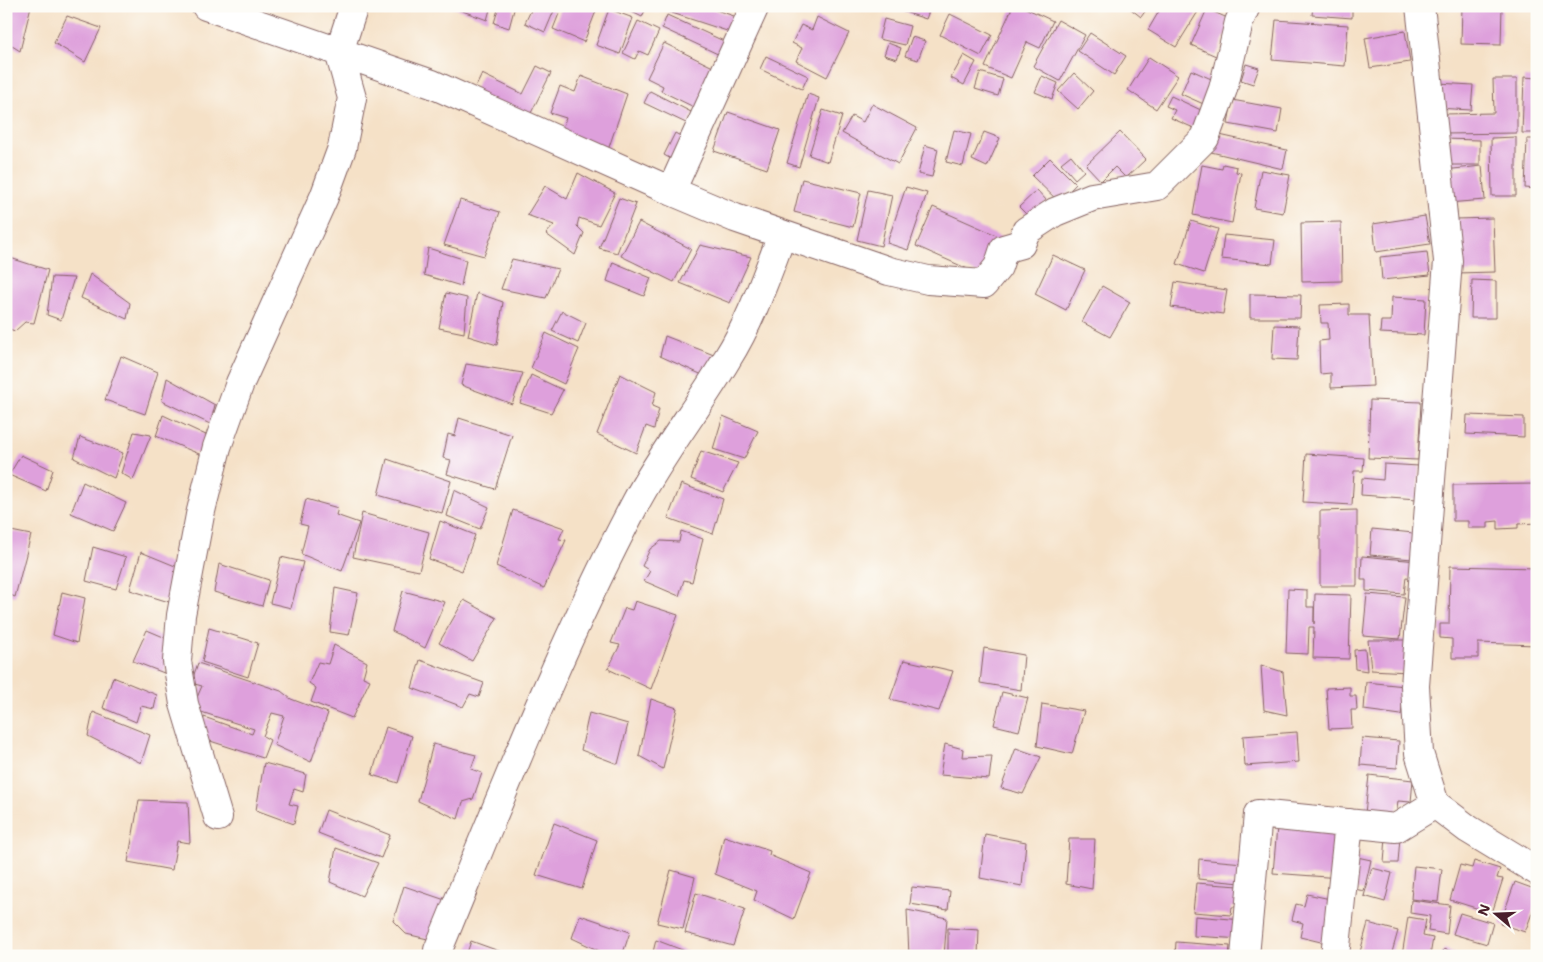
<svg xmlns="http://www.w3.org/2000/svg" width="1543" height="962" font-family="'Shantell Sans',sans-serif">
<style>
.building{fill:#dea0dc}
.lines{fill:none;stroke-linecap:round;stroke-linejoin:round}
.minor-casing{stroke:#866362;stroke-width:30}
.minor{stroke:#fff;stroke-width:28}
</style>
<rect width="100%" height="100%" fill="#fdfcf7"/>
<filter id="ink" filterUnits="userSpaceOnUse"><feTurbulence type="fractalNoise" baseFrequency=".02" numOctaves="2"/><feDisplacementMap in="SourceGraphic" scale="10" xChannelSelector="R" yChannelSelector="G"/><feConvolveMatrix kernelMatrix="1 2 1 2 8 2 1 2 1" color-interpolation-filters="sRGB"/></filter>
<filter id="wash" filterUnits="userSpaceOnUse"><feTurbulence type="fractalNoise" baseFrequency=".0096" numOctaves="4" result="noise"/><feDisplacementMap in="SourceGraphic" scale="20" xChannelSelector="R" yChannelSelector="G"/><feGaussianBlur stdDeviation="1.12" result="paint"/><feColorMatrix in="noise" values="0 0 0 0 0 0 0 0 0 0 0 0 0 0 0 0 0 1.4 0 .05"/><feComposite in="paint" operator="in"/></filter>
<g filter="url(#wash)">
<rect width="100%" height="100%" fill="#f5e1c7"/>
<g id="blocks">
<path class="building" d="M6 6H31L20 51 6 42Z
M449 6H491L487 20Z
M499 6H515L509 28 494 23Z
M533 6H556L545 32 525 23Z
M562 6H598L584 42 553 29Z
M620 6H647L642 17Z
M665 6H704L740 18 736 34 663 10Z
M873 6H885L883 11Z
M899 6H931L926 19 898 10Z
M1013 6H1021L1053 21 1040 48 1027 42 1011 78 985 67Z
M1127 6H1149L1141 17Z
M1162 6H1193L1199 10 1176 47 1148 30Z
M1219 6H1243L1240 14Z
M1313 6H1352V18L1312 15Z
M1462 6H1502L1501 45 1461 44Z
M609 9 633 18 620 54 596 45Z
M1207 9 1232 20 1216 56 1191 45Z
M950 14 992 35 981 56 940 35Z
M667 15 728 43 722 56 662 28Z
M67 16 101 28 85 62 54 43Z
M817 17 849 33 827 77 796 61 802 48 792 43 801 25 812 30Z
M884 19 910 26 905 45 879 39Z
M1058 20 1085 35 1060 81 1033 66Z
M1276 20 1348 25 1345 66 1272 60Z
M638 21 659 31 648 55 639 51 635 59 623 53Z
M1405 31 1410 62 1370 68 1365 38Z
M1090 33 1126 56 1114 75 1078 51Z
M912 37 925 41 918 60 905 56Z
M664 43 721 71 700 110 661 91 663 86 647 78Z
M888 43 901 48 897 59 884 55Z
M964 55 976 62 964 85 951 78Z
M766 56 808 76 802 89 760 69Z
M1149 57 1178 76 1156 109 1128 90Z
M1246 64 1259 68 1253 84 1241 80Z
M537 66 551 73 527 121 472 95 482 74 523 94Z
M1191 70 1218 82 1208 106 1181 94Z
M980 72 1003 79 998 96 975 89Z
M1074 73 1093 91 1078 109 1058 91Z
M581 76 627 94 608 150 561 132 566 118 550 113 560 86 575 92Z
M1042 76 1058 83 1052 99 1035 92Z
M1524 77 1537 78V133H1522Z
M1493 79H1517V133L1444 134V114L1494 113Z
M1438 83 1473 85 1471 110 1437 108Z
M650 91 693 113 688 124 644 103Z
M808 94 819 98 799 167 787 163Z
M1171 96 1203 111 1196 129 1171 118 1175 110 1166 106Z
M1232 100 1282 109 1278 133 1228 124Z
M872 104 917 128 898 164 842 133 852 116 863 122Z
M823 110 842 116 828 162 809 155Z
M728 112 780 130 767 169 714 151Z
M954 130 971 134 963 166 946 162Z
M984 132 1000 138 987 167 972 160Z
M1120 132 1146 159 1126 178 1115 167 1101 181 1086 165Z
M675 133 686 139 675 161 664 155Z
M1215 134 1287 150 1283 169 1211 152Z
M1516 137V196H1492L1491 138Z
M1442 139 1480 140V165H1441Z
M1527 139H1537V189L1525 188Z
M925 145 938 149 932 177 918 174Z
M1071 155 1084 171 1075 179 1061 163Z
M1050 158 1076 184 1059 202 1032 176Z
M1223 164 1237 167 1236 172 1241 173 1232 223 1193 215 1202 165 1222 169Z
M1482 166 1485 200 1447 203 1444 170Z
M1261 170 1290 175 1283 213 1254 208Z
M578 173 615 193 599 225 579 218 577 226 584 233 575 255 546 234 554 225 527 215 545 186 567 199Z
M802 179 861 193 853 227 794 212Z
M906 187 927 193 908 250 887 243Z
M868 190 892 195 881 246 857 240Z
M1037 190 1047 201 1030 218 1019 207Z
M619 198 636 204 617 253 599 248Z
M460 200 500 212 484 256 444 245Z
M933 207 1003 238 986 277 916 246Z
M1425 216 1430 244 1376 252 1373 224Z
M1493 218 1495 272 1456 273 1455 219Z
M1191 221 1218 229 1204 273 1177 264Z
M639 222 691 249 674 282 621 256Z
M1341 222 1342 281 1302 282 1301 223Z
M1224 235 1275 240 1272 264 1221 259Z
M700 245 751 257 730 303 680 283Z
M428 248 466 260 461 286 424 275Z
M1427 252 1430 275 1382 280 1380 257Z
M1053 255 1085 270 1066 310 1035 294Z
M7 257 48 270 34 323 25 322 15 331 6 328Z
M512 259 558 269 546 298 501 289Z
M613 262 651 278 644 296 607 281Z
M90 274 130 303 127 319 81 298Z
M52 277 74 278 61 320 47 315Z
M1472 280 1496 281V318H1471Z
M1175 282 1227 290 1223 314 1171 307Z
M1102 286 1130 302 1110 337 1082 322Z
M446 293 467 298 464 333 439 328Z
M477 293 503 302 497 345 468 336Z
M1250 294 1301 295 1300 318H1250Z
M1392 297 1426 299 1424 335 1380 333 1381 321H1391Z
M1349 304V315H1369L1373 386 1331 388V373L1320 374 1319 341 1329 340 1328 323H1321L1320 305Z
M562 311 586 323 578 343 552 331Z
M1274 325 1299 326 1297 360 1272 359Z
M546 333 579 349 564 384 531 368Z
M665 336 719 357 707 377 660 356Z
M121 356 158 372 145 414 105 400Z
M466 364 523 373 512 404 461 385Z
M620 374 656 392 652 406 659 409 654 429 646 426 636 453 597 434Z
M531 375 563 390 551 413 520 403Z
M167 378 215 405 210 424 162 401Z
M1370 400 1421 402 1418 460 1368 458Z
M163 415 208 436 204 456 156 436Z
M1467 415 1524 417V437L1466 434Z
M723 416 758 431 744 459 713 449Z
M459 418 512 435 495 489 447 474 451 460 443 458 448 434 455 436Z
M134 432 151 435 133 480 121 473Z
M80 437 123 453 114 478 74 458Z
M701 451 738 463 723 492 691 479Z
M1306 454 1364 458 1363 471H1354L1352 505 1303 502Z
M21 455 53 470 46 491 9 475Z
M387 459 451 481 442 513 378 495Z
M1384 464 1419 466 1417 499 1361 495 1362 478 1383 480Z
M83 482 126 503 113 531 71 513Z
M681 484 723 499 713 534 668 518Z
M1537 484V523L1518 524V528L1498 529V521L1488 522V528H1468V521H1453V485Z
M454 490 489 507 480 529 447 516Z
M306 499 338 508 336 515 359 523 342 571 301 554 308 526 300 524Z
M513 510 564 528 559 539 566 540 544 588 496 566Z
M1357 510V586H1320V511Z
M362 513 429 532 419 571 353 557Z
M440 521 475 535 462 571 429 559Z
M1372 529 1414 533 1412 559 1370 555Z
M6 530 31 535 15 597 6 593Z
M681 531 703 539 692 582 684 580 679 596 644 581 650 571 642 566 650 549 661 541 679 542Z
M93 547 126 557 116 589 86 581Z
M141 552 180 568 169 602 130 590Z
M1362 556 1417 561 1415 578 1406 577 1404 594 1366 591V580H1361Z
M281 557 303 562 291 608 270 603Z
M219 564 269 580 262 606 214 592Z
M1450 566 1537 568V645L1478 643V658H1452V639L1440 638V624H1449Z
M335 588 358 593 349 635 330 632Z
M1288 589 1307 590V607H1314V624L1315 594 1351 595 1349 659 1313 658 1314 627H1309L1308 654 1286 653Z
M403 591 445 602 425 648 392 631Z
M62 592 85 598 77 643 53 635Z
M1367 594 1405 597 1400 639 1363 636Z
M464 600 497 618 472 661 439 643Z
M635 601 678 615 651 689 608 669 620 645 611 643 625 608 632 610Z
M209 628 258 643 248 677 202 662Z
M147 630 173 641 164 673 133 661Z
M1368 640H1407L1408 672 1371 670Z
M334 645 367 662 363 677 370 680 352 718 311 702 316 688 309 683 318 662 328 664Z
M984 648 1024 655 1021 690 980 683Z
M1365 649 1367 671 1355 669 1354 650Z
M420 660 484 683 479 697 470 694 463 707 412 688Z
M904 660 953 671 939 711 890 699Z
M198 663 281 691 291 699 328 713 311 762 274 745 284 716 272 713 263 736 270 740 263 758 201 738 204 717 252 734 254 729 192 709 202 686 191 683Z
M1261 665 1283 672 1287 715 1264 710Z
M113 677 157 695 154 709 141 706 136 722 103 708Z
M1366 682 1405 686 1401 715 1364 710Z
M1350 687V696H1356L1357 710H1351L1352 728 1329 729 1326 688Z
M1002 692 1028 698 1019 731 994 725Z
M651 699 677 708 663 769 639 756Z
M1042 704 1084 711 1072 754 1037 746Z
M93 712 150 735 141 763 88 736Z
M589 713 628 724 618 764 581 750Z
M386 727 412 736 398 783 372 775Z
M1297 732 1299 762 1245 766 1243 736Z
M1362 738 1399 741 1397 768 1360 765Z
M433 744 476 755 471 769 482 773 473 799 463 802 458 819 418 801Z
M945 744 963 749 962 757 992 756 989 779 940 775Z
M1016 748 1041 757 1023 794 1001 788Z
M264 763 306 774 303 792 294 789 289 804 298 806 294 824 256 810Z
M1369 775 1413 780 1411 802 1398 801 1396 818 1365 814Z
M139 800 188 802 190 843 177 841 172 870 128 862Z
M326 810 390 835 381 858 318 833Z
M554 823 597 840 582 889 536 875Z
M1277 827 1344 832 1340 878 1273 873Z
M985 834 1026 842 1022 886 980 878Z
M724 836 770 851 769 855 811 873 794 919 754 900 757 891 715 874Z
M1386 837H1400L1398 863H1384Z
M1069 839H1095L1092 889 1066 884Z
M336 848 378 863 362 896 330 882Z
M1357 857 1371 860 1364 891 1350 888Z
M1199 859 1243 863 1241 883 1198 879Z
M1474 861 1500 869 1497 878 1503 879 1492 913 1450 900 1460 865 1472 868Z
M1414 866 1442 869 1438 902 1411 899Z
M1372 868 1392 873 1385 902 1364 896Z
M671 870 695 877 683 929 657 923Z
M1515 882 1537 890V900L1525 932 1500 924Z
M1196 883 1239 886 1237 907H1232L1231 915 1193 912Z
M404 886 451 902 432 940 406 934 393 921Z
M912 887 950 891 948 910 910 904Z
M696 893 745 909 733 946 685 933Z
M1307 894 1335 900 1325 943 1300 937 1303 923 1292 920 1296 904 1304 906Z
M1411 900 1450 905 1447 934 1428 931 1430 916 1410 913Z
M907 910 947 918 944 956H909Z
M1460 913 1493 923 1487 944 1453 934Z
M580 915 630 932 622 956H610L572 938Z
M1195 916 1243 920 1242 939 1194 936Z
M1408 917 1426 920 1423 936 1433 938 1430 956H1402Z
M1368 923 1398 931 1391 956H1373L1360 952Z
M948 928 979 930 978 956H948Z
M656 940 698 956H652Z
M471 941 510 955V956H466Z
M1176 942 1230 946 1229 956H1175Z
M1444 949 1462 955V956H1441Z"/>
</g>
</g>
<g filter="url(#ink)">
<use href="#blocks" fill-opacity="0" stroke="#866362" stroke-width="1"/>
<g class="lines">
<g class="minor-casing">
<path id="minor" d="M206 6 432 84 671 191
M755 6 671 191 735 218 889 271 928 280 984 284 998 267 1004 249 1021 244 1026 231 1055 212 1092 197 1157 186 1205 138 1223 89 1239 22 1246 6
M1420 6 1448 261 1415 686 1419 753 1435 804 1468 829 1537 871
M218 817 184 704 177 661 181 615 200 515 217 447 240 383 324 197 342 148 352 98 339 52 354 6
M438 950C500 800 559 648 635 504 661 454 698 408 727 359 751 321 766 277 782 235
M1245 956 1258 814 1396 828 1435 804
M1335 956 1349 823"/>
</g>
<use href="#minor" class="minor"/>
</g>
</g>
<rect width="1543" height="962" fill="none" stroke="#fdfcf7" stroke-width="25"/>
<g transform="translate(1496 914) rotate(289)" stroke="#fdfcf7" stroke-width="4" paint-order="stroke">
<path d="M0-4L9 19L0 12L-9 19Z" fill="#4a1f2b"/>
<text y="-8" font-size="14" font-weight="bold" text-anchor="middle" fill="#4a1f2b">N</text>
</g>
</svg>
